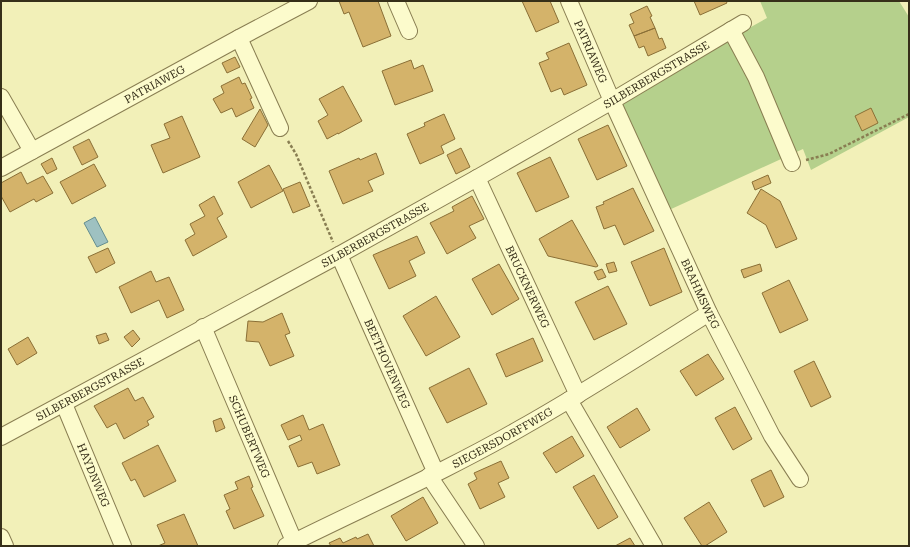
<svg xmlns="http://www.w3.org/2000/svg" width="910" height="547" font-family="'Roboto Serif',serif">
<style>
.green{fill:#b5d08c}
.water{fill:#9ec1c1;stroke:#658e8f}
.building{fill:#d4b36a;stroke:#8a6f36}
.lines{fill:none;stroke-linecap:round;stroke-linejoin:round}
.minor-casing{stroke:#897e52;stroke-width:18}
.path{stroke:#897e52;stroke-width:2.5;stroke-dasharray:3 2;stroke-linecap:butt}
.minor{stroke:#fcfbcc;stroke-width:16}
.labels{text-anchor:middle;stroke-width:4;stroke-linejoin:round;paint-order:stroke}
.street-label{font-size:11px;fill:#362f19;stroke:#f8f8c9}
</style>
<rect width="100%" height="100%" fill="#f2f0b8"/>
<path class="green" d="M760 1H899L909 17V117L811 170 803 149 669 210 618 101 767 18Z"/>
<path class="water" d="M95 217 108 242 97 247 84 223Z"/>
<path class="building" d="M339 1H378L391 36 363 47 349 12 344 14Z
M522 1H550L559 22 536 32Z
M694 1H726L727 3 700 15Z
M647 6 652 16 650 17 655 28 634 36 629 25 634 23 630 14Z
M655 28 659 39 662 38 666 48 648 56 644 46 639 48 634 36Z
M569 43 587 85 564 95 561 88 551 92 539 63 549 59 546 53Z
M235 57 240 67 227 73 222 63Z
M411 60 414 69 423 65 433 91 395 105 382 71Z
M239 77 242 84 245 83 252 98 250 99 254 108 236 117 232 108 221 113 213 99 224 93 221 86Z
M343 86 362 121 338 134V133L327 139 318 121 328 115 319 99Z
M871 108 878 123 862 131 855 116Z
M260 109 268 125 255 147 242 139Z
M444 114 455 139 441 146 444 153 420 164 407 134 425 126 424 123Z
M182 116 200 157 163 173 151 145 170 138 164 124Z
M608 125 627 166 597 180 578 139Z
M89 139 98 157 82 165 73 147Z
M461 148 470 167 456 174 447 155Z
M376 153 384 174 368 181 373 191 343 204 329 171 359 158 360 160Z
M550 157 569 197 536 212 517 173Z
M52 158 57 169 47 174 41 164Z
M94 164 106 186 72 204 60 182Z
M269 165 283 191 251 208 238 182Z
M21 172 27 184 43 176 53 193 36 202 34 199 10 212 1 196V183Z
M768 175 771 183 755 190 752 182Z
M300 182 310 206 293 213 283 189Z
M633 188 654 231 624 245 615 225 604 229 596 207 604 204 603 202Z
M761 189 780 201 797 239 776 248 766 225 747 213Z
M214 196 223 214 217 218 227 237 193 256 185 240 195 234 190 224 205 216 199 205Z
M472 196 484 219 469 226 476 238 447 254 430 223 454 211 452 207Z
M572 220 598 266 596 267 548 256 539 239Z
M417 236 425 253 409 261 416 276 389 289 373 255Z
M108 248 115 263 96 273 88 257Z
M664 248 682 292 650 306 631 262Z
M614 262 617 271 609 273 606 264Z
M499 264 519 299 492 315 472 279Z
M760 264 762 271 744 278 741 270Z
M602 269 606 277 598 280 594 272Z
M151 271 156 282 169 277 184 310 167 318 159 300 131 313 119 287Z
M789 280 808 320 780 333 762 293Z
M608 286 627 324 594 340 575 302Z
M436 296 460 337 426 356 403 316Z
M282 313 290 333 285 335 294 356 270 366 259 342 246 341 248 321 263 322Z
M133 330 140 339 132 347 124 337Z
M106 333 109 340 99 344 96 336Z
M28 337 37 353 17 365 8 349Z
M533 338 543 361 506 377 496 354Z
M708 354 724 379 696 396 680 371Z
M814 361 831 397 811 407 794 371Z
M469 368 487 404 447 423 429 388Z
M128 388 135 401 143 397 154 417 147 421 149 425 124 439 116 423 107 428 94 406Z
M735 407 752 439 733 450 715 418Z
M637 408 650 430 620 448 607 427Z
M303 415 309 430 323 424 340 465 317 474 312 462 298 467 289 446 302 440 300 435 288 440 281 425Z
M221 418 225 428 216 432 213 421Z
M572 436 584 456 556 473 543 453Z
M158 445 176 481 144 497 135 479 131 481 122 463Z
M501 461 509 478 498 483 505 497 480 509 468 484 477 479 474 473Z
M771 470 784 497 764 507 751 480Z
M594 475 618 517 598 529 573 487Z
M249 476 253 487 251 488 264 516 234 529 226 511 230 509 224 495 238 489 235 482Z
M423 497 438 523 406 541 391 516Z
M709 502 727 532 705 546H702L684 518Z
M184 514 198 546H158L165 543 157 525Z
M368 534 374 546H331L329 543 340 538 343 543 356 537 357 539Z
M630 538 635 546H615Z"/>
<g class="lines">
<g class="minor-casing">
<g id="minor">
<path d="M396 1 409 31"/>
<path id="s1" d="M569 1 612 101 709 313 772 436 800 479"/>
<path d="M731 30 756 77 792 163"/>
<path d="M239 38 280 128"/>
<path d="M1 97 32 151"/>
<path id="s2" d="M1 168 239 38 309 1"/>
<path id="s3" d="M477 178 578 395"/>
<path id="s4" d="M339 255 436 473"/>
<path id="s5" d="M203 327 296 546"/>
<path d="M569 400 654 546"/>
<path id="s6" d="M64 404 123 546"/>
<path id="s7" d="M1 437 339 255 477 178 612 101 743 23"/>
<path d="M429 476 476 546"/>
<path d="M1 537 5 546"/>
<path id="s8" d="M286 546C364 507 445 472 521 428 585 392 647 352 709 313"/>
</g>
</g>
<path class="path" d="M288 141 296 154 333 242
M806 160 829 154 909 114"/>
<use href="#minor" class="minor"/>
</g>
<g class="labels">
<g class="street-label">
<text dy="4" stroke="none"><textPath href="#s1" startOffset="55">PATRIAWEG</textPath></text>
<text dy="4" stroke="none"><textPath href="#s7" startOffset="749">SILBERBERGSTRASSE</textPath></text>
<text dy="4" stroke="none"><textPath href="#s2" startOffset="175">PATRIAWEG</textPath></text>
<text dy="4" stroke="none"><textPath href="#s7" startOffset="425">SILBERBERGSTRASSE</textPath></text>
<text dy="4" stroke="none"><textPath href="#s3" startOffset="120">BRUCKNERWEG</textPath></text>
<text dy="4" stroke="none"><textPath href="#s1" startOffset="321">BRAHMSWEG</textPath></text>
<text dy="4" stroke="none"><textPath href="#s4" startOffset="119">BEETHOVENWEG</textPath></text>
<text dy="4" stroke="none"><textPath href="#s7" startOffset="101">SILBERBERGSTRASSE</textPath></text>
<text dy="4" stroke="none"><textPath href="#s5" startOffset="119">SCHUBERTWEG</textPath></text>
<text dy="4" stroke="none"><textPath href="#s8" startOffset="242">SIEGERSDORFFWEG</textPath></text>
<text dy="4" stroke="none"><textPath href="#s6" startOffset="77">HAYDNWEG</textPath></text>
</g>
</g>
<rect width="910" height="547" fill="none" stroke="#362f19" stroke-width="4"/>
</svg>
